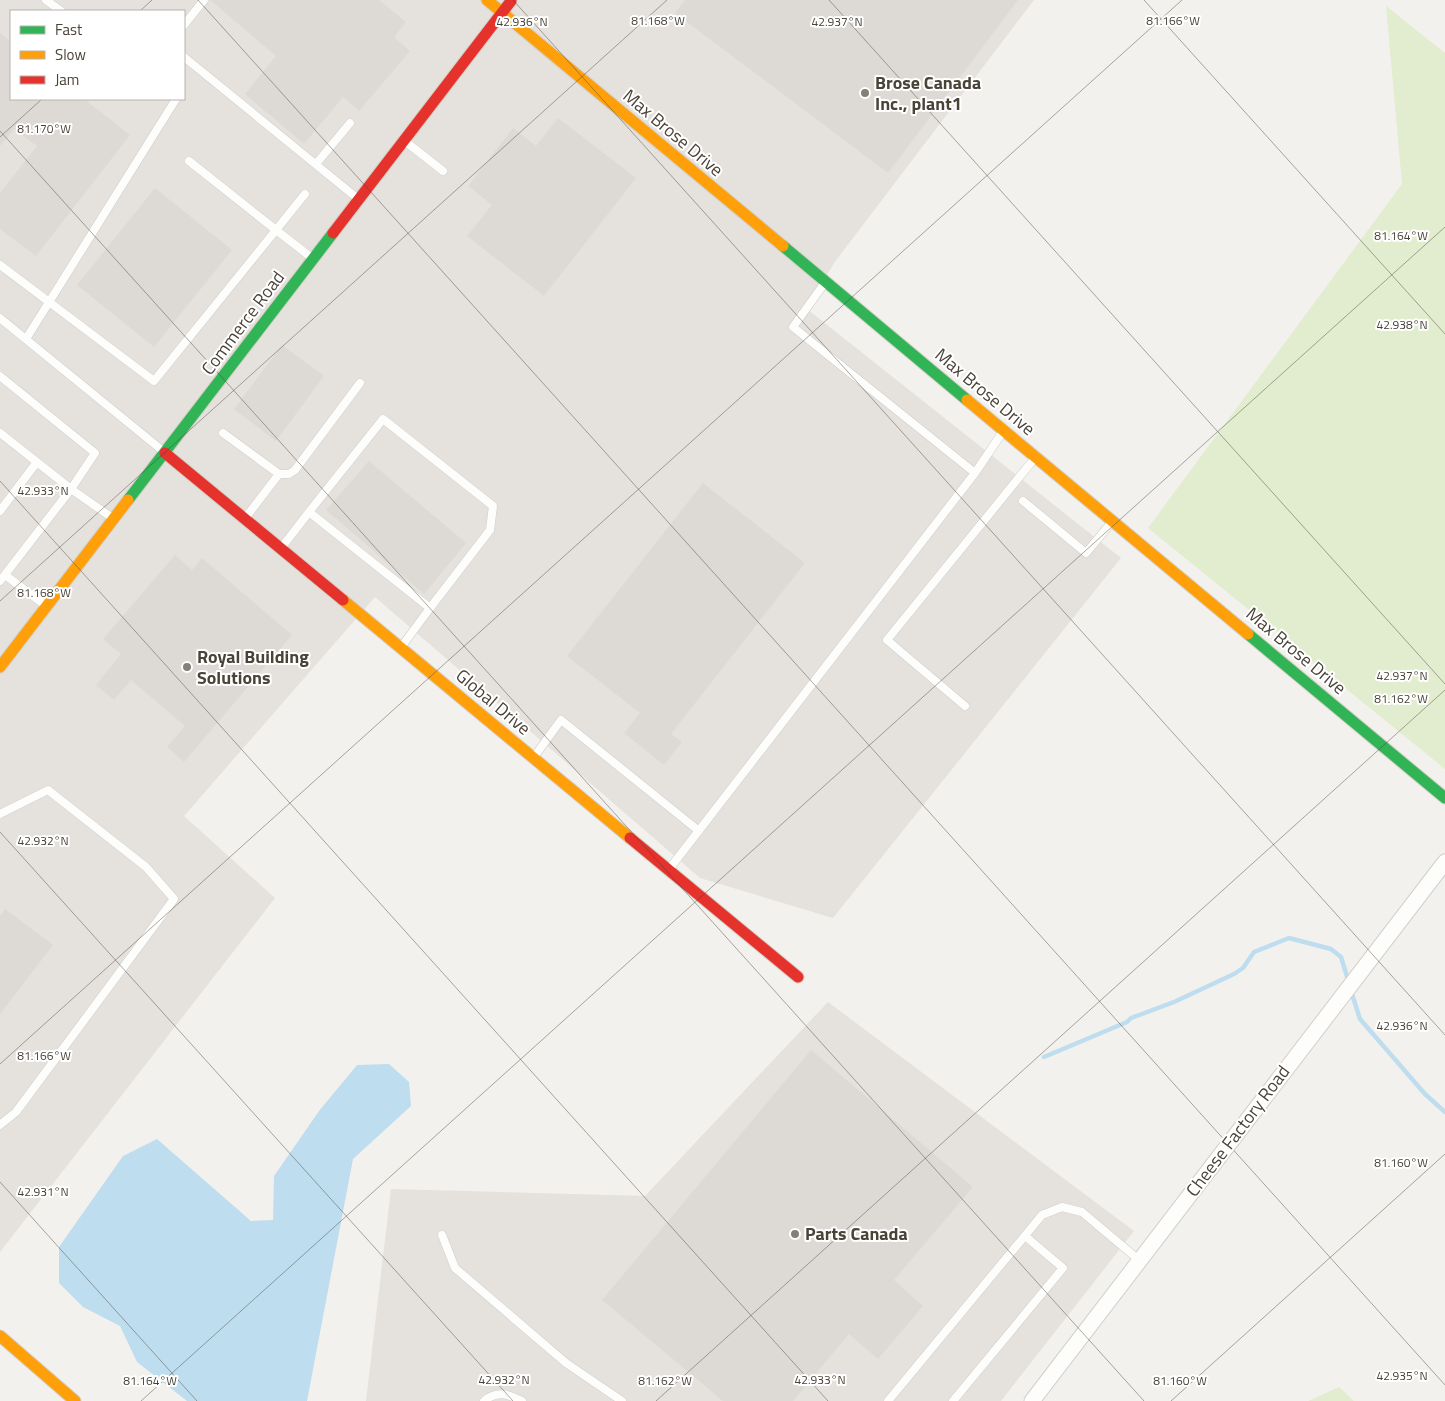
<svg xmlns="http://www.w3.org/2000/svg" width="1445" height="1401" font-family="'Titillium Web',sans-serif">
<style>
.industrial{fill:#e5e1dd;fill-rule:evenodd}
.green{fill:#e1edce}
.water{fill:#beddef}
.lines{fill:none;stroke-linecap:round;stroke-linejoin:round}
.stream{stroke:#beddef;stroke-width:4.5}
.building{fill:#dddad5}
.lane-casing{stroke:#d1cfcb;stroke-width:9}
.street-casing{stroke:#d1cfcb;stroke-width:17}
.fast-casing{stroke:#d2cec4;stroke-width:13}
.slow-casing{stroke:#d2cec4;stroke-width:13}
.jam-casing{stroke:#d2cec4;stroke-width:13}
.lane{stroke:#fdfdfc;stroke-width:8}
.street{stroke:#fdfdfc;stroke-width:15}
.fast{stroke:#30b455;stroke-width:11}
.slow{stroke:#ff9f0a;stroke-width:11}
.jam{stroke:#e5322d;stroke-width:11}
.ticks{fill:none;stroke:#494338;stroke-width:1;stroke-opacity:0.45}
.poi-dot{fill:#848077;stroke:#fff;stroke-width:2}
.labels{text-anchor:middle;stroke-width:4;stroke-linejoin:round;paint-order:stroke}
.poi-label{font-size:18px;font-weight:bold;fill:#494338;stroke:#fff;text-anchor:start}
.street-label{font-size:18px;fill:#494338;stroke:#fff}
.ticks-label{font-size:12px;text-anchor:middle;fill:#494338;stroke:#fff;stroke-width:4;stroke-linejoin:round;paint-order:stroke}
</style>
<rect width="100%" height="100%" fill="#f3f1ed"/>
<path class="industrial" d="M0 0H1034L834 263 807 309 1121 558 833 918 700 878 375 597 184 816 275 898 0 1252ZM11 11H184V99H11Z
M828 1002 1134 1231 1001 1401H366L391 1189 645 1196Z"/>
<path class="green" d="M1386 6 1445 53V769L1148 528 1402 184Z
M1339 1387 1354 1401H1308Z"/>
<path class="water" d="M389 1064 409 1082 411 1106 353 1159 307 1401H187L137 1362 120 1326 83 1307 59 1283V1247L123 1156 157 1139 251 1221 273 1220 274 1176 319 1111 357 1065Z"/>
<g class="lines">
<path class="stream" d="M1351 991 1360 1019 1425 1094 1445 1112
M1044 1057 1127 1022 1131 1018 1174 1002 1234 974 1243 968 1254 952 1289 938 1331 949 1341 957 1349 983"/>
</g>
<path class="building" d="M210 0H379L406 22 394 37 410 51 359 111 343 97 304 144 245 94 276 56Z
M685 0H1018L888 173 675 13Z
M0 33 11 42V99H84L130 135 36 256 0 229V193L37 146 14 129 0 146Z
M558 118 636 178 544 296 467 236 492 205 468 186 513 128 536 146Z
M155 188 232 250 154 347 77 285Z
M282 345 324 376 276 441 234 409Z
M369 461 466 543 424 594 326 510Z
M703 483 805 563 671 734 682 742 664 765 624 733 640 713 567 656Z
M175 555 192 570 202 558 292 635 184 762 167 747 185 726 131 680 114 700 96 685 121 654 103 639Z
M5 909 53 945 0 1014V916Z
M811 1050 973 1187 894 1280 923 1306 878 1359 849 1334 793 1401H723L602 1300Z"/>
<g class="lines">
<g class="lane-casing">
<path id="lane" d="M46 0 61 11
M184 25 204 0
M184 57 357 198
M406 142 443 171
M316 164 350 123
M305 194 276 230 312 258
M0 265 154 381 276 230 189 161
M0 318 163 451
M26 339 176 99
M0 376 95 453 71 489 0 433
M223 433 279 474 246 517
M975 473 1002 433
M279 474H289L295 470 360 383
M1023 501 1086 553 1111 523
M0 511 37 462
M309 512 383 419 493 506 490 530 430 608
M282 547 309 512 430 608 402 646
M5 575 45 605
M0 581 71 489 111 517
M965 706 887 640 1034 459
M534 757 561 720 699 831
M0 814 48 790 146 867 174 899 16 1112 0 1125
M670 868 975 473 793 327 824 284
M442 1235 455 1268 566 1363 622 1401
M484 1401C497 1390 508 1394 522 1401
M888 1401 1042 1215 1062 1207 1082 1212 1139 1260
M953 1401 1063 1268 1025 1236"/>
</g>
<g class="street-casing">
<path id="street" d="M1032 1401 1445 862"/>
</g>
<g class="fast-casing">
<path id="fast" d="M783 246 967 400
M128 500 333 233
M1248 634 1445 798"/>
</g>
<g class="slow-casing">
<path id="slow" d="M487 0 783 246
M967 400 1248 634
M343 600 630 838
M0 667 128 500
M0 1336 75 1401"/>
</g>
<g class="jam-casing">
<path id="jam" d="M333 233 511 1
M165 453 343 600
M630 838 798 977"/>
</g>
<use href="#lane" class="lane"/>
<use href="#street" class="street"/>
<use href="#fast" class="fast"/>
<use href="#slow" class="slow"/>
<use href="#jam" class="jam"/>
</g>
<path class="ticks" d="M198 0 1445 1385M513 0 1445 1035M829 0 1445 684M1144 0 1445 334M140 11 152 0M0 131 1144 1401M0 137 42 99M0 481 828 1401M0 601 667 0M0 832 513 1401M0 1064 1182 0M0 1182 197 1401M141 1401 1445 227M656 1401 1445 690M1171 1401 1445 1154"/>
<g class="poi-dot">
<circle cx="865" cy="93" r="5"/>
<circle cx="187" cy="667" r="5"/>
<circle cx="795" cy="1234" r="5"/>
</g>
<g class="labels">
<g class="poi-label">
<text x="875" y="89">Brose Canada<tspan x="875" dy="21">Inc., plant1</tspan></text>
<text x="197" y="663">Royal Building<tspan x="197" dy="21">Solutions</tspan></text>
<text x="805" y="1240">Parts Canada</text>
</g>
<g class="street-label">
<text transform="translate(673 133) rotate(40)" y="6">Max Brose Drive</text>
<text transform="translate(243 323) rotate(-53)" y="6">Commerce Road</text>
<text transform="translate(985 392) rotate(40)" y="6">Max Brose Drive</text>
<text transform="translate(1296 651) rotate(40)" y="6">Max Brose Drive</text>
<text transform="translate(493 702) rotate(40)" y="6">Global Drive</text>
<text transform="translate(1238 1131) rotate(-53)" y="6">Cheese Factory Road</text>
</g>
</g>
<g class="ticks-label">
<text x="658" y="25">81.168°W</text>
<text x="1173" y="25">81.166°W</text>
<text x="522" y="26">42.936°N</text>
<text x="837" y="26">42.937°N</text>
<text x="44" y="133">81.170°W</text>
<text x="1401" y="240">81.164°W</text>
<text x="1402" y="329">42.938°N</text>
<text x="43" y="495">42.933°N</text>
<text x="44" y="597">81.168°W</text>
<text x="1402" y="680">42.937°N</text>
<text x="1401" y="703">81.162°W</text>
<text x="43" y="845">42.932°N</text>
<text x="1402" y="1030">42.936°N</text>
<text x="44" y="1060">81.166°W</text>
<text x="1401" y="1167">81.160°W</text>
<text x="43" y="1196">42.931°N</text>
<text x="1402" y="1380">42.935°N</text>
<text x="504" y="1384">42.932°N</text>
<text x="820" y="1384">42.933°N</text>
<text x="150" y="1385">81.164°W</text>
<text x="665" y="1385">81.162°W</text>
<text x="1180" y="1385">81.160°W</text>
</g>
<rect x="10" y="10" width="175" height="90" fill="#ffffff" stroke="#b6b4af"/>
<rect x="20" y="26" width="25" height="8" fill="#30b455" stroke="#b6b4af"/>
<text x="55" y="35" font-size="15" fill="#494338">Fast</text>
<rect x="20" y="51" width="25" height="8" fill="#ff9f0a" stroke="#b6b4af"/>
<text x="55" y="60" font-size="15" fill="#494338">Slow</text>
<rect x="20" y="76" width="25" height="8" fill="#e5322d" stroke="#b6b4af"/>
<text x="55" y="85" font-size="15" fill="#494338">Jam</text>
</svg>
